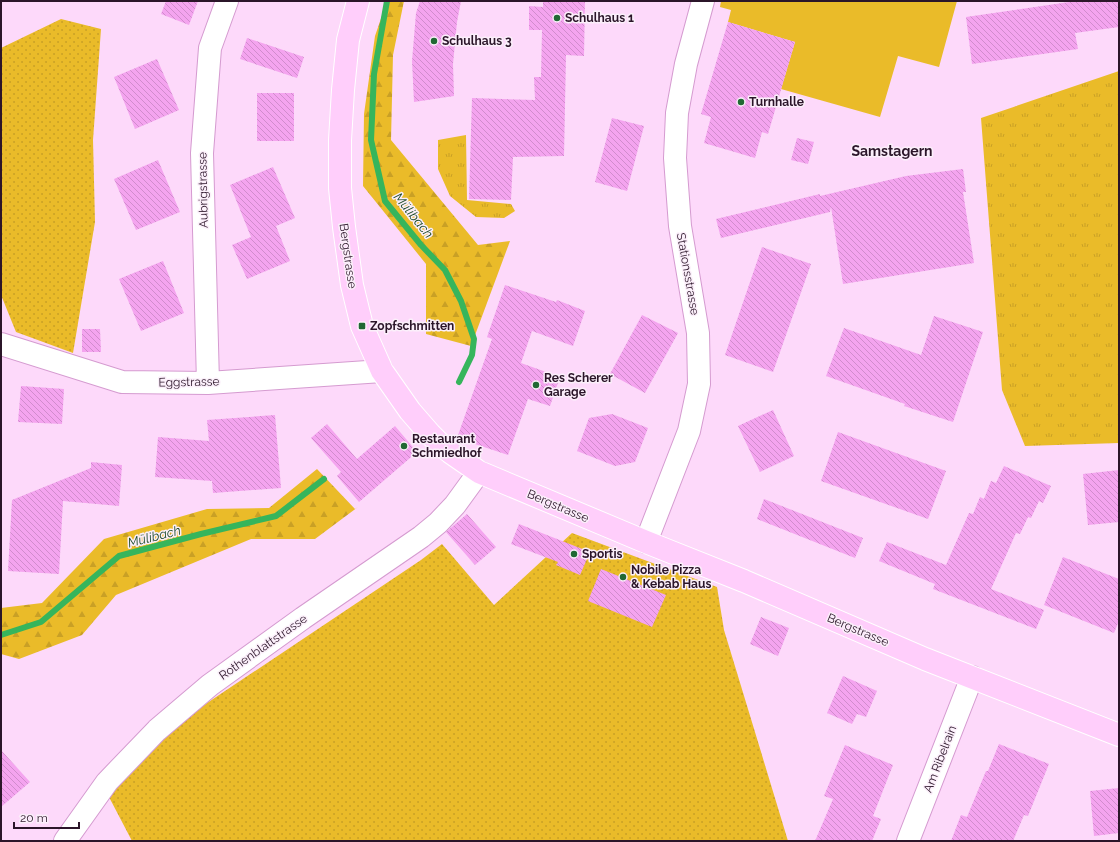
<svg xmlns="http://www.w3.org/2000/svg" width="1120" height="842" font-family="Raleway,sans-serif">
<style>
.grass{fill:url(#grass-dots)}
.forest{fill:url(#forest-firs)}
.park{fill:url(#park-tufts)}
.garden{fill:#eabb29}
.lines{fill:none;stroke-linecap:round;stroke-linejoin:round}
.stream{stroke:#36b55c;stroke-width:6}
.building{fill:url(#building-back-hatch)}
.minor-casing{stroke:#d59bd0;stroke-width:24}
.major-casing{stroke:#fff;stroke-width:24}
.minor{stroke:#fff;stroke-width:22}
.major{stroke:#ffcefb;stroke-width:22}
.poi-dot{fill:#206834;stroke:#fbeffa;stroke-width:1.5}
.labels{text-anchor:middle;stroke-width:3;stroke-linejoin:round;paint-order:stroke}
.poi-label{font-size:12px;font-weight:bold;fill:#2b1529;stroke:#fbeffa;text-anchor:start}
.street-label{font-size:12px;fill:#2b1529;stroke:#fbeffa}
.water-label{font-size:13px;font-style:italic;fill:#1d4c29;stroke:#fbeffa}
.quarter-label{font-size:14px;font-weight:bold;fill:#2b1529;stroke:#fbeffa}
</style>
<defs>
<pattern id="grass-dots" width="8" height="8" patternUnits="userSpaceOnUse"><rect width="8" height="8" fill="#eabb29"/><path d="M2 2h.1M6 6h.1" fill="none" stroke="#c9a025" stroke-width="1.8" stroke-linecap="round"/></pattern>
<pattern id="forest-firs" width="22" height="20" patternUnits="userSpaceOnUse"><rect width="22" height="20" fill="#eabb29"/><path d="M5 1l3.5 6h-7zM16 11l3.5 6h-7z" fill="#c9a025"/></pattern>
<pattern id="park-tufts" width="24" height="20" patternUnits="userSpaceOnUse"><rect width="24" height="20" fill="#eabb29"/><path d="M3 7l-1-3M5 7V3M7 7l1-3M15 17l-1-3M17 17v-4M19 17l1-3" fill="none" stroke="#c9a025"/></pattern>
<pattern id="building-back-hatch" width="6" height="6" patternUnits="userSpaceOnUse"><rect width="6" height="6" fill="#f4a4ef"/><path d="M-1 5l2 2M0 0l6 6M5-1l2 2" fill="none" stroke="#d18ccd"/></pattern>
</defs>
<rect width="100%" height="100%" fill="#fdd9fa"/>
<path class="grass" d="M61 19 101 29 93 140 95 222 73 353 16 332 1 295V48Z
M572 533 717 587 724 630 788 841H132L98 776 421 560 442 544 494 605Z"/>
<path class="forest" d="M387 1H404L393 55 391 140 478 245 510 241 471 346 426 334V264L363 186 364 114 375 36Z
M317 469 355 509 358 507 315 539H251L116 595 82 635 19 659 1 654V608L42 603 104 539 207 509 269 508Z"/>
<path class="park" d="M1119 71V443L1025 446 1002 390 981 118Z
M466 135 467 200 511 204 515 211 504 218 476 217 450 196 438 169V140Z"/>
<path class="garden" d="M721 1H957L939 67 898 56 880 117 781 89 795 42 728 22 731 10 720 7Z"/>
<g class="lines">
<path class="stream" d="M387 1 374 74 371 140 385 201 421 245 445 270 461 301 474 339 472 355 459 382
M1 635 41 622 119 556 201 534 276 516 324 479"/>
</g>
<path class="building" d="M166 1H198L189 25 161 14Z
M420 1H461L457 22 453 64 454 96 414 102 412 61 416 13Z
M543 1H585L584 56 566 55 564 156 513 157 511 200 469 199 472 98 535 100 534 77H541L542 30H529V6L543 7Z
M1076 1H1119V27L1075 33 1078 49 972 64 966 17Z
M728 22 795 42 768 134 762 132 755 158 704 143 711 117 701 114Z
M247 38 304 57 297 78 240 59Z
M157 59 179 110 135 129 114 77Z
M257 93H294V141H257Z
M612 118 644 126 627 191 595 182Z
M797 138 814 142 808 164 791 160Z
M158 160 180 212 136 230 114 179Z
M273 167 295 218 276 226 290 261 247 279 232 245 251 237 230 185Z
M963 169 966 192H963L974 263 843 284 831 207 830 212 721 238 716 219 820 194V196L906 176Z
M762 247 811 264 773 372 725 355Z
M163 261 184 313 141 331 119 279Z
M505 285 556 302 557 300 585 311 573 346 532 331 521 363 560 377 550 406 528 399 508 455 457 438 492 339 487 337Z
M642 315 678 333 645 393 610 374Z
M934 316 983 332 953 422 904 406 905 404 826 376 844 328 921 355Z
M82 329H100L101 352H82Z
M21 386 64 389 62 424 18 422Z
M773 410 794 456 760 472 738 426Z
M612 414 648 428 635 462 615 466 577 451 589 418Z
M275 415 281 488 213 493 212 481 155 477 158 437 209 441 207 420Z
M327 424 357 459 395 426 417 452 359 502 337 476 341 472 311 438Z
M838 432 946 471 928 519 821 481Z
M91 462 122 465 119 506 63 501 59 574 8 571 12 500 91 468Z
M1004 466 1051 486 1043 503 1039 501 1031 518 1028 517 1020 534 1016 533 991 589 1044 610 1036 629 933 589 935 584 879 561 887 542 946 565 969 513 973 514 980 497 984 499 991 481 996 483Z
M1119 470V522L1088 525 1083 474Z
M764 499 863 538 855 558 757 519Z
M467 514 496 547 475 565 446 532Z
M519 524 590 552 580 575 556 565 558 562 511 544Z
M1063 557 1119 579V621L1114 633 1044 605Z
M601 569 666 595 652 627 588 601Z
M761 617 789 628 778 656 750 644Z
M843 676 877 691 866 717 857 714 852 724 827 713Z
M999 744 1049 764 1028 816 1024 815 1013 841H951L961 815 967 817 986 771H988Z
M845 745 893 765 873 816 881 819 872 841H815L833 799 824 796Z
M1 750 30 782 1 807Z
M1119 788V833L1094 836 1090 791Z"/>
<g class="lines">
<g class="minor-casing">
<path id="minor" d="M1 344 122 382 208 383 382 371
M208 383 202 153 210 48 227 1
M646 542 689 431 699 384 698 333 680 226 675 158 677 113 686 64 703 1
M65 841 107 782 157 730 210 685 303 618 421 537 438 523 455 505 479 472
M908 841 972 677"/>
</g>
<g class="major-casing">
<path id="major" d="M358 1 348 40 343 90 340 140V188L344 227 352 285 362 326 382 371 410 411 430 434 440 444 450 452 479 472 646 542 744 581 925 659 1119 735"/>
</g>
<use href="#minor" class="minor"/>
<use href="#major" class="major"/>
</g>
<g class="poi-dot">
<circle cx="557" cy="18" r="4"/>
<circle cx="434" cy="41" r="4"/>
<circle cx="741" cy="102" r="4"/>
<rect x="358" y="322" width="8" height="8" rx="2"/>
<circle cx="536" cy="385" r="4"/>
<circle cx="404" cy="446" r="4"/>
<circle cx="574" cy="554" r="4"/>
<circle cx="623" cy="577" r="4"/>
</g>
<g class="labels">
<g class="poi-label">
<text x="565" y="22">Schulhaus 1</text>
<text x="442" y="45">Schulhaus 3</text>
<text x="749" y="106">Turnhalle</text>
<text x="370" y="330">Zopfschmitten</text>
<text x="544" y="382">Res Scherer<tspan x="544" dy="14">Garage</tspan></text>
<text x="412" y="443">Restaurant<tspan x="412" dy="14">Schmiedhof</tspan></text>
<text x="582" y="558">Sportis</text>
<text x="631" y="574">Nobile Pizza<tspan x="631" dy="14">&amp; Kebab Haus</tspan></text>
</g>
<g class="street-label">
<text transform="translate(203 190) rotate(-91)" y="4">Aubrigstrasse</text>
<text transform="translate(348 256) rotate(82)" y="4">Bergstrasse</text>
<text transform="translate(688 274) rotate(80)" y="4">Stationsstrasse</text>
<text transform="translate(189 382) rotate(-1)" y="4">Eggstrasse</text>
<text transform="translate(558 506) rotate(23)" y="4">Bergstrasse</text>
<text transform="translate(858 630) rotate(23)" y="4">Bergstrasse</text>
<text transform="translate(263 647) rotate(-35)" y="4">Rothenblattstrasse</text>
<text transform="translate(940 759) rotate(-69)" y="4">Am Ribelrain</text>
</g>
<g class="water-label">
<text transform="translate(414 215) rotate(51)" y="5">Mülibach</text>
<text transform="translate(154 536) rotate(-14)" y="5">Mülibach</text>
</g>
<g class="quarter-label">
<text x="892" y="156">Samstagern</text>
</g>
</g>
<rect width="1120" height="842" fill="none" stroke="#2b1529" stroke-width="4"/>
<path d="M14 822v6h65v-6" fill="none" stroke="#2b1529" stroke-width="2"/>
<text x="20" y="822" font-size="12" fill="#2b1529" stroke="#fbeffa" stroke-width="3" paint-order="stroke">20 m</text>
</svg>
